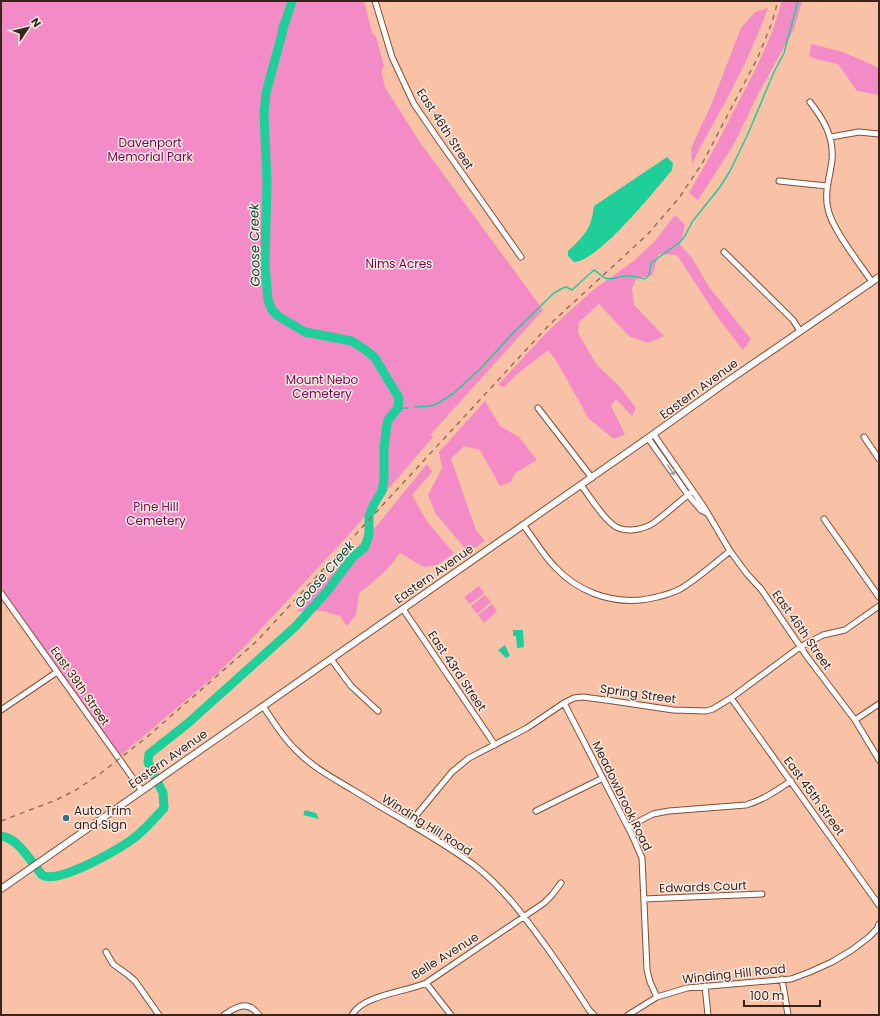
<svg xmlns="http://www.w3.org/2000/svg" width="880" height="1016" font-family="Poppins,sans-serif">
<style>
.green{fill:#f38bc6}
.water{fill:#1fce99}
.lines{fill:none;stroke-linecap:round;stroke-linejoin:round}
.stream{stroke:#1fce99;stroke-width:1.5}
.river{stroke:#1fce99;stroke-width:9}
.minor-casing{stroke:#804f38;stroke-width:7}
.major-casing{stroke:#804f38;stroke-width:8}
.minor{stroke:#fff;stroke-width:5}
.major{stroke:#fff;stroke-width:6}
.rail{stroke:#956f5d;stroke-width:1.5;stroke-dasharray:5 5;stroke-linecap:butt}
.oneway{stroke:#a69d98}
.poi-dot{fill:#336f86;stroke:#feece4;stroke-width:1.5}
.labels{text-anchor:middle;stroke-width:3;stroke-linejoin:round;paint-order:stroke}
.street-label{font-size:12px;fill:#3a251b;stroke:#feece4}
.park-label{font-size:12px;fill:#6d084d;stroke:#feece4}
.poi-label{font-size:12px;fill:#3a251b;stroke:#feece4;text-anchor:start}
.water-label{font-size:13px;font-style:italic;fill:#004631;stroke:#feece4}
</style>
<rect width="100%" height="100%" fill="#f9c1a6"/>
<path class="green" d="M1 1H364L372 33 376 37 384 66 381 71 385 87 419 141 543 310 431 434 433 437 353 530 247 644 217 674 120 756 1 587Z
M782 1H802L794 29 758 94 734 144 698 200 689 193C707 162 724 131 740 99 757 67 773 36 782 1Z
M768 8C759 32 749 56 737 79 723 108 706 135 692 164L691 148 712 103 741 28 755 12Z
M811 44 843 52 879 68V95L857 91 838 64 809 57Z
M675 215 685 225 680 245 692 258 709 287 751 339 743 350 716 315 677 255 659 254 652 275 636 279 632 289 634 305 664 336 648 343 629 336 599 304 579 322 578 333 597 365 620 387 636 408 632 416 616 399 611 406 625 434 614 439 589 419 557 362 548 350 516 375 504 387 498 385 548 331 593 290 635 260 655 241Z
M485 401 500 426 519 437 537 460 515 473 511 482 500 486 480 450 464 446 451 459 476 530 485 541 468 552 436 514 428 495 442 468 439 452Z
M427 464 432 472 412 495 428 523 454 553 437 565 424 567 400 553C389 569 375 581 359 593L356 615 347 626 340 616 322 611H297L374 529Z
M479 586 484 593 470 604 464 597Z
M485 595 491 602 477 614 471 606Z
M492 604 497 611 484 623 478 615Z"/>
<path class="water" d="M667 157 673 163 672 170C656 189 598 262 574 262L568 256V251C585 235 591 229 594 206Z
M513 630H523L524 647 517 648 516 636H513Z
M505 645 510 656 506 658 498 650Z
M305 810 316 813 319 819 303 815Z"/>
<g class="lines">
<path class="stream" d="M415 407 429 406 437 404 454 393 481 368 513 333 554 293 563 288 566 287 572 290 594 270C598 272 601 276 605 278 613 281 621 275 629 276 635 276 640 278 645 279L649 275 651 263 680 242 685 236 692 222 720 187 730 171 747 136 774 72 784 53 798 1
M398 408H408"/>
<path class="river" d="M1 836C18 839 26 855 36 867 38 869 40 873 42 875 57 885 120 849 134 838 145 830 154 819 164 808L163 793 148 762 149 754 187 724 296 626 330 588 333 583 353 557 365 547 369 534V516L374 504 382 491 384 479V448L387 424 388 420 398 408 399 398 375 358 367 351 352 341 305 332 278 316 272 310 268 300 265 265 267 182 264 114 266 93 283 30V26L285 23 292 1"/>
<g class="minor-casing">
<path id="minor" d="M375 1 392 57 414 104 440 142 521 257
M810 102C824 120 834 137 832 160 830 177 824 192 828 209 832 229 860 264 872 282
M831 137 859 132 879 134
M779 181 827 186
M724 252 793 320 800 331
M538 408 592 478
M654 435 704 507 730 551 747 574 761 589 808 658 855 720 879 760
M864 437 879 459
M648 438 688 495 701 510 707 513
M581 485C591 498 599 513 612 524 623 534 644 530 655 522 668 512 680 501 693 491
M824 519 879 597
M524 526C534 539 543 555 555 567 577 591 609 603 641 600 654 598 670 595 682 588 698 578 715 563 730 551
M1 593 142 791
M403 609 495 745
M331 659 351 686 378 711
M731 698 879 905
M564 703 632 835 642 858 647 970 650 982 657 997
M263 706C273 721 283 738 296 750 312 767 333 778 353 790 393 815 436 837 474 865 504 888 526 919 548 949 562 969 576 989 589 1010L594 1015
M1 710 57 672
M855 720 879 704
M536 811 603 778
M409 824 452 772 469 758 527 728 564 703 574 698 583 697 613 701 673 710 706 711 713 709 731 698 800 647 823 635 845 630 879 606
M628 827 653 814 669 811 746 805C763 800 776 791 791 781
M644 899 762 894
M106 952 113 964 128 975 135 981 159 1015
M782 979 788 1015
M426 983 451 1015
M705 986 708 1015
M224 1015C237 1006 248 1000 259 1015
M352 1015C362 995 407 992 426 983L544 903 552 895 561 883
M628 1015 657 997 687 988 791 979 810 972 832 962 852 950 869 937 877 929 879 924"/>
</g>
<g class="major-casing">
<path id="major" d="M1 889 648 438 725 383 879 277"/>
</g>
<use href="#minor" class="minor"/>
<use href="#major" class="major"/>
<path class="rail" d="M1 821 56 800 76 790 101 773 147 737 257 641 549 325 648 234 679 198 703 162 758 57 771 25 778 1"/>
</g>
<defs><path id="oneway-shaft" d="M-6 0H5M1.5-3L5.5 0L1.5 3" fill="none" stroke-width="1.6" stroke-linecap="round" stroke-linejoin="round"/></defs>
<use class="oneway" href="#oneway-shaft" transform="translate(671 470) rotate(55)"/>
<circle class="poi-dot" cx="66" cy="818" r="4"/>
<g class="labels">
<g class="street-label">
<text transform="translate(445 129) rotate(57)" y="4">East 46th Street</text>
<text transform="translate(699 389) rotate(-36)" y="4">Eastern Avenue</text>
<text transform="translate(434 574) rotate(-35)" y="4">Eastern Avenue</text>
<text transform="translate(802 630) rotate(55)" y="4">East 46th Street</text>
<text transform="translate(457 671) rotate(56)" y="4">East 43rd Street</text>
<text transform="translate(80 686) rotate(55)" y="4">East 39th Street</text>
<text transform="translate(638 694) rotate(8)" y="4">Spring Street</text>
<text transform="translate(168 759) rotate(-35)" y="4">Eastern Avenue</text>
<text transform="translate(622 796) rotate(64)" y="4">Meadowbrook Road</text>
<text transform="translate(814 796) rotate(54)" y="4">East 45th Street</text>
<text transform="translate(427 825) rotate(32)" y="4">Winding Hill Road</text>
<text transform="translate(703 887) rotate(-2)" y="4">Edwards Court</text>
<text transform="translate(445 956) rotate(-32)" y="4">Belle Avenue</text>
<text transform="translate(734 974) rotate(-6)" y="4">Winding Hill Road</text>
</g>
<g class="park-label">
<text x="150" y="147">Davenport<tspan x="150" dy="14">Memorial Park</tspan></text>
<text x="399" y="268">Nims Acres</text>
<text x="322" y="384">Mount Nebo<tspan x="322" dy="14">Cemetery</tspan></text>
<text x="156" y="511">Pine Hill<tspan x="156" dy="14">Cemetery</tspan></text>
</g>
<g class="poi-label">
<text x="74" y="815">Auto Trim<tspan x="74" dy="14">and Sign</tspan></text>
</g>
<g class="water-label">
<text transform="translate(254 245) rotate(-91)" y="5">Goose Creek</text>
<text transform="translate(324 574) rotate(-49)" y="5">Goose Creek</text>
</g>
</g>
<rect width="880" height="1016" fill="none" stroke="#3a251b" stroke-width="4"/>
<g transform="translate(28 28) rotate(55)" stroke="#feece4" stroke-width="3" paint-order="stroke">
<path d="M0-3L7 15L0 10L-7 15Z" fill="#3a251b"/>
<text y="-6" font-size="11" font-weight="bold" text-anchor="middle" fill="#3a251b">N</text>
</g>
<path d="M744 1000v6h76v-6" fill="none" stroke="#3a251b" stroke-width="2"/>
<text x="750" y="1000" font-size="12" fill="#3a251b" stroke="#feece4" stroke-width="3" paint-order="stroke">100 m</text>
</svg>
